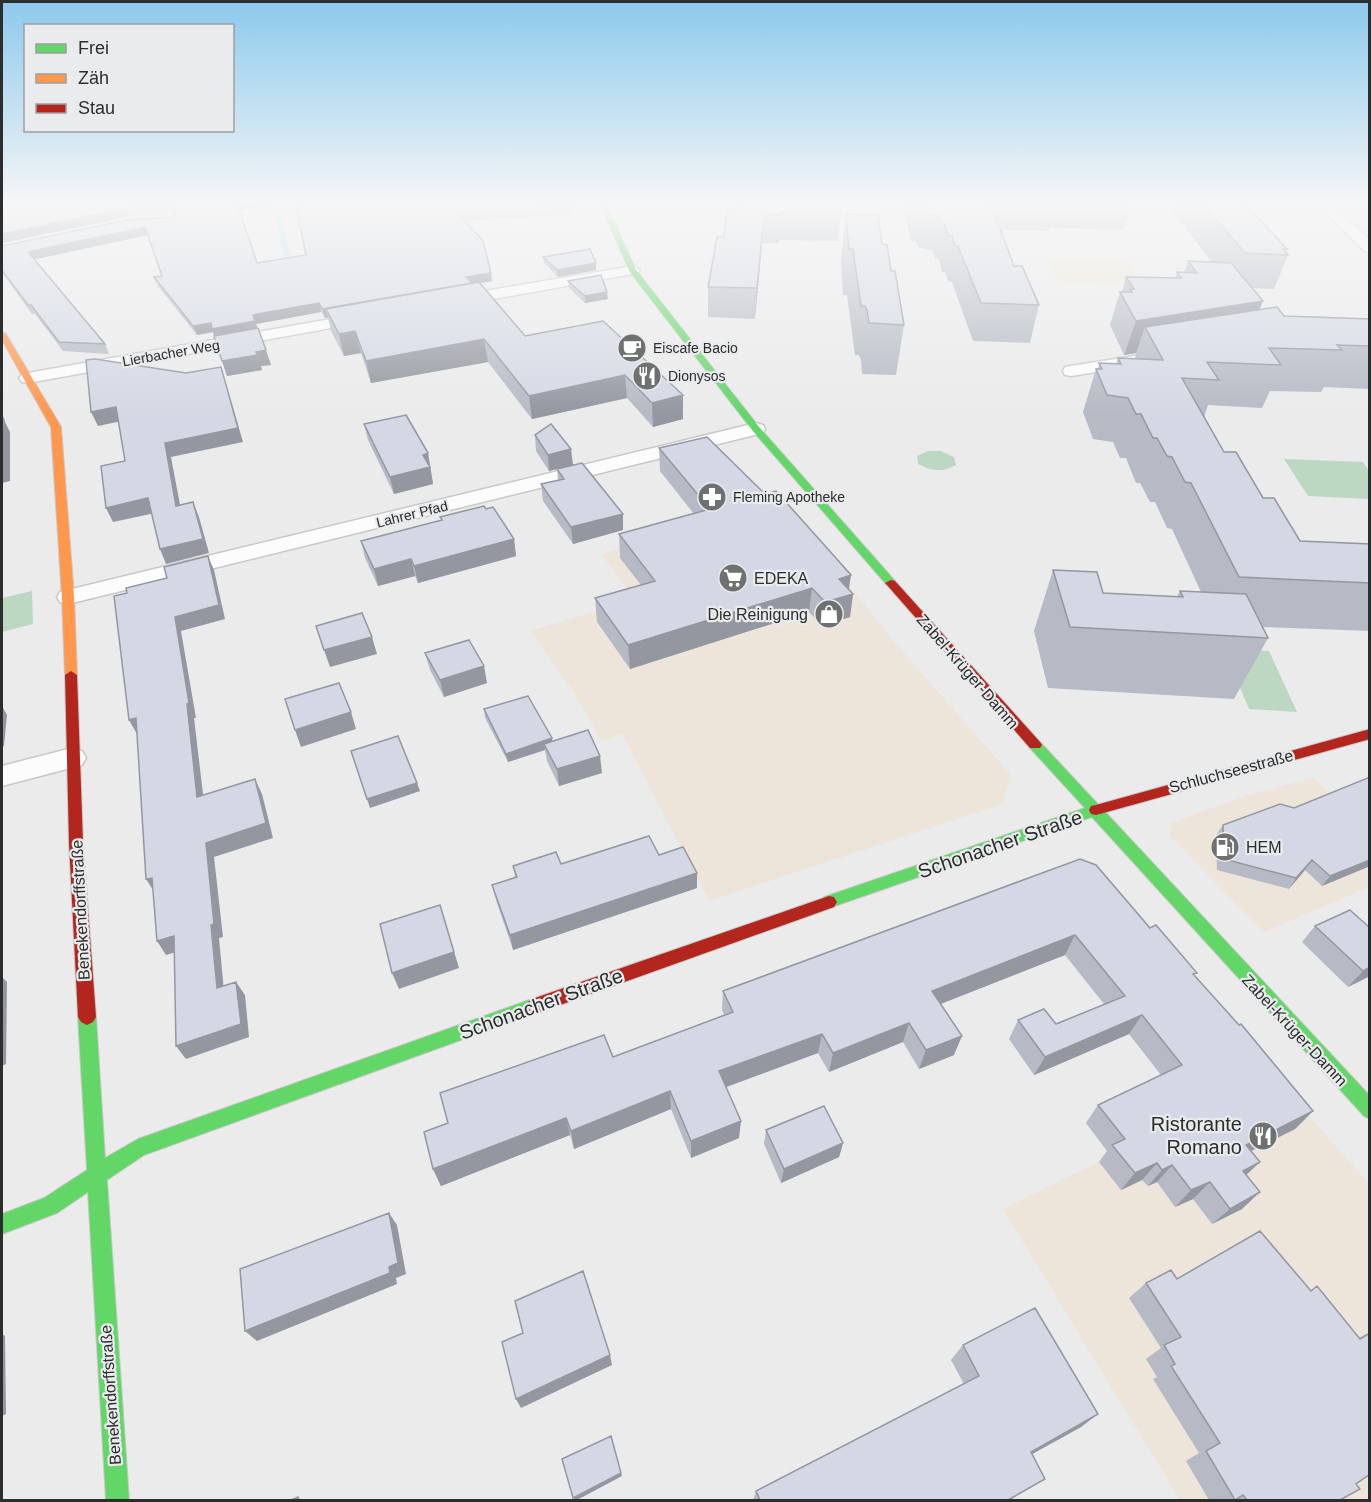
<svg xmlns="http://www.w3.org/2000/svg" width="1371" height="1502" font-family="Helvetica,sans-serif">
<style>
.commercial{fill:#ede4da}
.green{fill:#bcd7c2}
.sand{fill:#ebe6d2}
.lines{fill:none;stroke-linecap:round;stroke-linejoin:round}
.stream{fill:#a2e8f2;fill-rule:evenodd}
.street-casing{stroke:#c8c8c9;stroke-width:3}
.fast-casing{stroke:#c8c8c9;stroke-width:2}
.slow-casing{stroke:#c8c8c9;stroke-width:2}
.jam-casing{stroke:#c8c8c9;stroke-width:2}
.street{fill:#fcfcfc;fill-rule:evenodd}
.fast{fill:#63d668;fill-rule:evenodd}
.slow{fill:#ff974d;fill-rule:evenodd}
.jam{fill:#b3261e;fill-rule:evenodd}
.wall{fill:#b5bac4}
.shaded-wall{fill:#9497a0}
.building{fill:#d3d8e4;stroke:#9497a0;stroke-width:1.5}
.labels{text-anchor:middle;stroke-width:4.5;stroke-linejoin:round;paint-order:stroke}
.far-poi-label{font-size:14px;fill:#2c2d2e;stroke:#eaebed;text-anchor:start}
.far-street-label{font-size:14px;fill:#2c2d2e;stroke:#eaebed}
.poi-label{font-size:16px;fill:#2c2d2e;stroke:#eaebed;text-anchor:start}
.street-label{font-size:16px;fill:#2c2d2e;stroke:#eaebed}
.near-street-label{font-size:20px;fill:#2c2d2e;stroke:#eaebed}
.near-poi-label{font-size:20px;fill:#2c2d2e;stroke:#eaebed;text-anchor:end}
</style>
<rect width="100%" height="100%" fill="#ebebec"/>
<path class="commercial" d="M781 501 896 644 1011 775 1003 804 709 901 622 734 602 741 571 688 530 631 635 599 601 554Z
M1313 778 1369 827V887L1264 932 1170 836 1171 823 1254 793Z
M1279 1081 1369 1184V1500H1180L1003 1209 1111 1156Z"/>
<path class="green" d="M928 451H941L954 457 956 465C942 473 932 471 918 464L917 456Z
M1284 459 1363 462 1369 471V499L1308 496Z
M32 591 33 624 2 632V598Z
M1223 648 1269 651 1297 712 1249 709Z"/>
<path class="sand" d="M1048 259 1127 262 1141 284 1059 282Z"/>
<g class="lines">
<path class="stream" d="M277 212 280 214 293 272 288 271 274 214Z"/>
<g class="street-casing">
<path id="street" d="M1316 204H1330L1370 240V252L1365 251Z
M633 266 640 270 638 273 455 306 447 301 455 296Z
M364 313 372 318 370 321 28 383 22 382 19 378 22 374 28 373Z
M1134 356 1140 357 1142 361 1140 365 1071 376 1065 375 1063 371 1065 367 1071 366Z
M756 423 763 425 765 429 763 433 68 604 60 602 57 597 60 592 68 590Z
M72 748 82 751 86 758 82 765 2 786V766Z"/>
</g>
<g class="fast-casing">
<path id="fast" d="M600 204H606L636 270 759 427 895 581V585H887L753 431 630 272Z
M1035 740 1040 742 1370 1096V1119L1364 1116 1092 817 829 908 824 907 821 902 824 897 1085 808 1030 748 1028 745 1030 742Z
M535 998 541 1001 543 1006 541 1011 144 1155 107 1180 129 1500H106L88 1192 57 1213 2 1234V1214L44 1198 87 1170 78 1017 81 1012 87 1009 93 1012 96 1017 105 1158 138 1139Z"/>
</g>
<g class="slow-casing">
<path id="slow" d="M2 332 6 334 61 427 74 597 77 675 71 679 65 675 62 597 51 427 2 340Z"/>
</g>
<g class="jam-casing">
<path id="jam" d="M891 580 895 581 1040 742 1042 745 1040 748H1030L887 585 885 583Z
M71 671 77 675 83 843 96 1017 93 1022 87 1025 81 1022 78 1017 69 843 65 675Z
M1370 729V739L1096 815 1091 814 1089 810 1091 806 1096 805Z
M829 896 834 897 837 902 834 907 535 1014 529 1011 527 1006 529 1001 535 998Z"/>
</g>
<use href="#street" class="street"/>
<use href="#fast" class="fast"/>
<use href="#slow" class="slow"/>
<use href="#jam" class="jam"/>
</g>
<path class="wall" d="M2 204H291L239 210 257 263 306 255 296 204 573 206 574 214 465 221 492 281 480 283 525 336 603 321 683 419 653 427 627 398 532 419 488 362 371 383 361 353 344 356 331 331 328 318H325L321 312 256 324 271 365 261 366 262 370 227 376 213 332 197 335 158 286 154 277 162 276 147 235 35 259 105 344 109 354 63 351 35 314H32L2 273V246L172 217 173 216 170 214 130 216 2 243Z
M902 204H1131L1125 227H1124L1123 230 1050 228 1049 231 1004 230 1002 236 1014 266 1039 305 1030 343 973 341 952 282 948 281 945 272H942L939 259H935L933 250 919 248 916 241H911Z
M1172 204H1245L1287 249 1286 252 1288 255 1274 289 1252 288 1260 310 1284 316 1370 319V389L1324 387 1321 392 1270 391 1262 408 1208 405 1204 417 1224 452 1300 541 1370 544V631L1262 627 1268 638 1234 699 1048 688 1034 631 1053 570 1103 593 1177 597 1180 591 1201 592 1172 529 1167 528 1155 502H1150L1140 483H1136L1126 458H1120L1113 442 1093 439 1083 412 1096 369H1098L1099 363 1116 364 1118 358 1135 359 1136 353 1124 355 1110 325 1120 292H1122L1126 277 1175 278 1177 272 1184 273 1188 261 1212 262 1170 209Z
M727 211 841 213 838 241 779 240V243H762L755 319 708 317V287L724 237Z
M846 214 882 244 891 271 904 325 896 375 862 374 861 360 859 355H855L847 295H843L841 259Z
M543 257 596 263V270L558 277 544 263Z
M568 281 608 299 585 303 569 288Z
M364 424 428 453 433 484 394 494 368 440Z
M535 435 573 465 549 471 536 451Z
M659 448 853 594 850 617 822 626 809 612 630 669 597 622 595 598 641 585 620 558 619 534 694 514 660 471Z
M557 469 623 530 573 544 543 501 541 484 558 480Z
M514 539 516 556 418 583 415 576 378 586 365 558 361 541Z
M425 653 487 683 444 697 430 670Z
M484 709 552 741 602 773 559 786 547 761 545 750 508 762 485 718Z
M1370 777V866L1322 886 1305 870 1289 889 1217 870 1216 835 1223 825 1294 808Z
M659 855 697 873V888L513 950 496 900 492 885 515 877 513 866 561 864Z
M1080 859 1150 928 1195 976 1313 1111 1295 1129 1251 1151 1246 1174 1242 1209 1212 1224 1193 1199 1175 1207 1157 1182 1148 1186 1142 1180 1121 1190 1099 1162 1107 1151 1086 1123 1098 1105 1161 1075 1129 1034 1034 1075 1009 1039 1018 1020 1056 1024 1104 1004 1065 955 941 1004 954 1055 919 1069 903 1042 829 1072 818 1053 726 1087 739 1138 691 1158 671 1109 574 1149 570 1135 441 1186 433 1169 613 1057 724 1015 722 1010 723 991Z
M1315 926 1370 928V976L1348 987 1302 942Z
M766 1130 843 1143 839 1157 781 1183 764 1144Z
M1177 1279 1311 1291 1359 1338 1370 1332V1474L1356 1484 1340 1500H1209L1186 1461 1199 1453 1153 1379 1157 1377 1146 1359 1161 1348 1129 1298 1146 1283Z
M963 1345 1098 1414 1081 1427 1032 1454 1045 1479 1010 1500H753L756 1491 964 1384 951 1360Z"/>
<path class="shaded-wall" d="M237 204H291L238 210Z
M127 208 130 216 2 243V234Z
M764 215 762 243 755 319 757 288Z
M145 227 148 235 32 260 28 252Z
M596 263V270L558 277 557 270Z
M491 273 492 281 472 285 466 277Z
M607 292 608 299 585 303V296Z
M1263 301 1249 335 1145 327 1136 353 1124 355 1136 321Z
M319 303 321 312 256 324 258 330 215 338 213 332 197 335 193 326Z
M322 309H326L328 318H325Z
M355 331 361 353 344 356 339 334Z
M484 339 488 362 371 383 366 361Z
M266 350 271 365 261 366 262 370 227 376 222 361 256 352Z
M221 367 243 442 171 457 183 521 176 506 165 443Z
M625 375 627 398 532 419 529 396Z
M683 395V419L653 427 652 403Z
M116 407 122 421 98 426 91 412Z
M4 420 10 432V481L2 483Z
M571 449 573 465 549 471 548 455Z
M428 453 433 484 394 494 390 477 423 455Z
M148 498 155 513 113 522 106 508Z
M193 502 199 517 209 553 166 564 160 549Z
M623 514V530L573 544 571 527Z
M514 539 516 556 418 583 414 566Z
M208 556 214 570 225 619 181 631 196 718H194L205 811 197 797 175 617Z
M411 559 415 576 378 586 374 569Z
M851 575 848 595 853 594 850 617 822 626 825 602 839 579Z
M812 588 809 612 630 669 628 645Z
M372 637 377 654 330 667 324 650Z
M484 666 487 683 444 697 440 680Z
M2 706 7 715 4 746 2 747Z
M351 712 356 729 301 747 295 730Z
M136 718 137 734 129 720Z
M552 738 553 747 544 744 545 750 508 762 506 754Z
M600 756 602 773 559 786 557 769Z
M255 779 262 794 273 838 214 857 223 937 219 938 225 1002 217 988 211 925 206 843Z
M417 783 420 791 370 808 367 799Z
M1312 860 1305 870 1289 889 1296 878Z
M1370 860V866L1322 886 1330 876Z
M697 873V888L513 950 510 935Z
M2 878V977L7 982 6 1064 2 1066Z
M152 878 155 893 146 879Z
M440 905 459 968 399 989 392 973Z
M1075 935 1065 955 925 1010 932 991Z
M174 936 183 950 166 955 157 941Z
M1370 967V976L1348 987 1363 971Z
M236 982 245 995 249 1037 186 1059 176 1046Z
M1142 1015 1129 1034 1034 1075 1045 1057Z
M909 1023 903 1042 829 1072 833 1053Z
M822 1034 818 1053 718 1090 719 1071Z
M962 1036 954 1055 919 1069 926 1050Z
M670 1091 671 1109 574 1149 571 1131Z
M1313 1111 1295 1129 1229 1162 1246 1145Z
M566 1118 570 1135 441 1186 433 1169Z
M741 1121 739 1138 691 1158V1141Z
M843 1143 839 1157 781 1183 784 1169Z
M1260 1162 1242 1179 1243 1171Z
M1157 1163 1142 1180 1121 1190 1135 1173Z
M1172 1165 1157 1182 1148 1186 1162 1170Z
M1210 1182 1193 1199 1175 1207 1191 1190Z
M1260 1192 1242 1209 1212 1224 1230 1209Z
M389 1213 397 1225 406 1274 396 1278 397 1284 257 1341 245 1331 389 1267Z
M2 1334 5 1336 6 1414 2 1416Z
M610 1355 612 1365 521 1408 516 1399Z
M1098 1414 1081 1427 1016 1463 1031 1452Z
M621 1473 622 1476 577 1500H575L573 1498Z"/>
<path class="building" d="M2 204H237L257 263 306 255 296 204H573V206L458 213 483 241 491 273 466 277 472 283 322 309 319 303 253 315 255 321 212 329 211 323 193 326 154 277 162 276 145 227 28 252 105 344 59 342 31 305H28L2 270V246L127 220 172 217 177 212 167 206 127 208 2 234Z
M745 204H840L841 213 781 212V215H764L757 288 708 287 717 237H724L727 211 745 206Z
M915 204H1008L1009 206 991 205 1014 266H1022L1039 305 981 303 958 246H955L952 236H948L945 224H941L939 216 924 214 921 207H916Z
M1203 204H1245L1287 249H1283L1288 255 1245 253Z
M846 214 878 215 882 244 887 245 891 271H895L904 325 869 323 867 310 865 306H861L853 249H849Z
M590 249 596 263 557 270 543 257Z
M1188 261 1231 263 1263 301 1136 321 1120 292H1132L1130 289H1134L1126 277 1181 278 1177 272 1197 273Z
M601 275 607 292 585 296 568 281Z
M479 282 525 336 603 321 683 395 652 403 625 375 529 396 484 339 366 361 355 331 339 334 326 309Z
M1277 307 1284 316 1370 319V346L1337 345 1342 350 1269 348 1281 365 1207 362 1219 380 1182 378 1224 452H1236L1263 498H1274L1300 541 1370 544V583L1239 577 1191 483 1185 482 1172 457 1167 456 1157 438H1153L1141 414H1136L1128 398 1107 395 1096 369H1102L1099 363 1121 364 1118 358 1163 360 1145 327Z
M258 328 266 350 256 352 258 355 222 361 214 336Z
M95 359 186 373 221 367 238 428 165 443 176 506 193 502 203 539 160 549 148 498 106 508 101 466 125 461 116 407 91 412 86 360Z
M406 415 428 453 423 455 430 467 390 477 364 424Z
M2 416 4 420 3 469H2Z
M551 424 571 449 548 455 535 435Z
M707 437 765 494 776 491 851 575 839 579 853 594 825 602 812 588 628 645 595 598 655 581 619 534 710 509 659 448Z
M582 463 623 514 571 527 541 484 564 479 557 469Z
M484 506 486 509 493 507 514 539 414 566 411 559 374 569 361 541 442 520 440 517Z
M208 556 219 605 175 617 189 703 187 704 197 797 255 779 266 823 206 843 214 924 211 925 217 988 236 982 241 1024 176 1046 174 936 157 941 152 878 146 879 136 718 129 720 114 596 127 593 126 588 167 578 164 567Z
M1053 570 1097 572 1103 593 1183 597 1180 591 1246 594 1268 638 1070 627Z
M362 613 372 637 324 650 316 626Z
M469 640 484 666 440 680 425 653Z
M339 683 351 712 295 730 285 699Z
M528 696 552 738 506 754 484 709Z
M588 730 600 756 557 769 544 744Z
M398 736 417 783 367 799 351 751Z
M1370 777V860L1330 876 1312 860 1296 878 1224 859 1223 825 1280 804 1294 808Z
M649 836 659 855 683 847 697 873 510 935 492 885 517 877 513 866 556 852 561 864Z
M1080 859 1096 865 1150 928 1156 925 1197 973 1193 974 1239 1025 1241 1024 1313 1111 1246 1145 1260 1162 1243 1171 1260 1192 1230 1209 1210 1182 1191 1190 1172 1165 1162 1170 1157 1163 1135 1173 1112 1145 1125 1139 1098 1105 1182 1065 1142 1015 1045 1057 1018 1020 1044 1009 1056 1024 1125 996 1075 935 932 991 962 1036 926 1050 909 1023 833 1053 822 1034 719 1071 741 1121 691 1141 670 1091 571 1131 566 1118 433 1169 424 1132 448 1123 440 1093 604 1035 613 1057 733 1012 723 991Z
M440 905 454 952 392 973 380 924Z
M1350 910 1370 928V967L1363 971 1315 926Z
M824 1106 843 1143 784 1169 766 1130Z
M389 1213 398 1263 389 1267 390 1273 245 1331 240 1269Z
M1260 1231 1311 1291 1317 1286 1360 1339 1370 1333V1474L1356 1484 1360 1489 1340 1500H1247L1243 1495 1235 1500 1206 1451 1220 1443 1171 1366 1175 1364 1164 1345 1181 1337 1146 1283 1171 1270 1177 1279Z
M583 1271 610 1355 516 1399 502 1342 523 1333 515 1301Z
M1035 1308 1098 1414 1031 1452 1045 1479 1008 1500H760L756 1491 979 1376 963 1345Z
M611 1436 621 1473 573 1498 562 1459Z
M298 1497 299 1500H291Z"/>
<linearGradient id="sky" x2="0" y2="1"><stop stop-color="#8cc9ec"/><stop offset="0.49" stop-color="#f6f6f6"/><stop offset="1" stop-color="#f6f6f6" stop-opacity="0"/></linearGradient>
<rect width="1371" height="415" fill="url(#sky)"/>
<defs>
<g id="cafe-disc" transform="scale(1.5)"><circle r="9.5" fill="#6f7070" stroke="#eaebed"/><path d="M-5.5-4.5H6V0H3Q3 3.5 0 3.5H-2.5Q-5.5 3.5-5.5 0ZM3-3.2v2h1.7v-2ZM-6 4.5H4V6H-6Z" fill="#fff"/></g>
<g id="restaurant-disc" transform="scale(1.5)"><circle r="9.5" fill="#6f7070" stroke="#eaebed"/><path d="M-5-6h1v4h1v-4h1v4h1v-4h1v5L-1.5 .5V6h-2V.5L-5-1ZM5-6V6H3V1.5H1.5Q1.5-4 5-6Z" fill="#fff"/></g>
<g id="pharmacy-disc" transform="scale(1.5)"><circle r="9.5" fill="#6f7070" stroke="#eaebed"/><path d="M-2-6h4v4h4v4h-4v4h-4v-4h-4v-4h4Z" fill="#fff"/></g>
<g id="supermarket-disc" transform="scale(1.5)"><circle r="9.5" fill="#6f7070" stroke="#eaebed"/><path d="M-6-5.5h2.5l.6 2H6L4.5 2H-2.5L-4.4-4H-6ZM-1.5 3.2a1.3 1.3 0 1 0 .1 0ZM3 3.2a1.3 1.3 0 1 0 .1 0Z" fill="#fff"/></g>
<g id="shop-disc" transform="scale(1.5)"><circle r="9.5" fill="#6f7070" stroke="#eaebed"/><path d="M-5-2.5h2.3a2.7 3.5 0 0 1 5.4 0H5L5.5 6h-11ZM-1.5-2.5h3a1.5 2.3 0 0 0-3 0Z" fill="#fff"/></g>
<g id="fuel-disc" transform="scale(1.5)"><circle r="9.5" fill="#6f7070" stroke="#eaebed"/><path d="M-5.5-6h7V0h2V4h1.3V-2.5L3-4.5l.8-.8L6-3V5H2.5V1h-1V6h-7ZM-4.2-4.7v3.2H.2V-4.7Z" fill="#fff"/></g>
</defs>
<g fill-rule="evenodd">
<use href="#cafe-disc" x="632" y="348"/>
<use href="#restaurant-disc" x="647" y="376"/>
<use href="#pharmacy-disc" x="712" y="497"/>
<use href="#supermarket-disc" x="733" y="578"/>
<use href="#shop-disc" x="829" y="614"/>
<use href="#fuel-disc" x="1225" y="847"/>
<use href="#restaurant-disc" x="1263" y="1136"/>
</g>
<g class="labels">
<g class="far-poi-label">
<text x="653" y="353">Eiscafe Bacio</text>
<text x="668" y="381">Dionysos</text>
<text x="733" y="502">Fleming Apotheke</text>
</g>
<g class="far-street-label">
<text transform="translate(171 353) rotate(-10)" y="5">Lierbacher Weg</text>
<text transform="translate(412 514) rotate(-14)" y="5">Lahrer Pfad</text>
</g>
<g class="poi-label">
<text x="754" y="584">EDEKA</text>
<text x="808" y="620" text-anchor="end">Die Reinigung</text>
<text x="1246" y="853">HEM</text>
</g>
<g class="street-label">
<text transform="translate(968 671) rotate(49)" y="6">Zabel-Krüger-Damm</text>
<text transform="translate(1231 771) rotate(-15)" y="6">Schluchseestraße</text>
<text transform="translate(80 910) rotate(-93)" y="6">Benekendorffstraße</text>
<text transform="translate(1295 1030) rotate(47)" y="6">Zabel-Krüger-Damm</text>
<text transform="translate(110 1395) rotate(-94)" y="6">Benekendorffstraße</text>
</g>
<g class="near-street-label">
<text transform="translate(1000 844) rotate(-19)" y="7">Schonacher Straße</text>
<text transform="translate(541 1004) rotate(-20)" y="7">Schonacher Straße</text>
</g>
<g class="near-poi-label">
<text x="1242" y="1131">Ristorante<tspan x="1242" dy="23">Romano</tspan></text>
</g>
</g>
<rect width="1371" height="1502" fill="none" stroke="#2c2d2e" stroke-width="6"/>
<rect x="24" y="24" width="210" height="108" fill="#eaebed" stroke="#9e9fa1" stroke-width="1.5"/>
<rect x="36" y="44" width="30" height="9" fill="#63d668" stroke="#9e9fa1" stroke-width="1.5"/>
<text x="78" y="54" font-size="18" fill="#2c2d2e">Frei</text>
<rect x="36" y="74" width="30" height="9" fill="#ff974d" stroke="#9e9fa1" stroke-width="1.5"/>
<text x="78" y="84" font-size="18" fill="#2c2d2e">Zäh</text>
<rect x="36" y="104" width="30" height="9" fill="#b3261e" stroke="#9e9fa1" stroke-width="1.5"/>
<text x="78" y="114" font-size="18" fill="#2c2d2e">Stau</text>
</svg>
